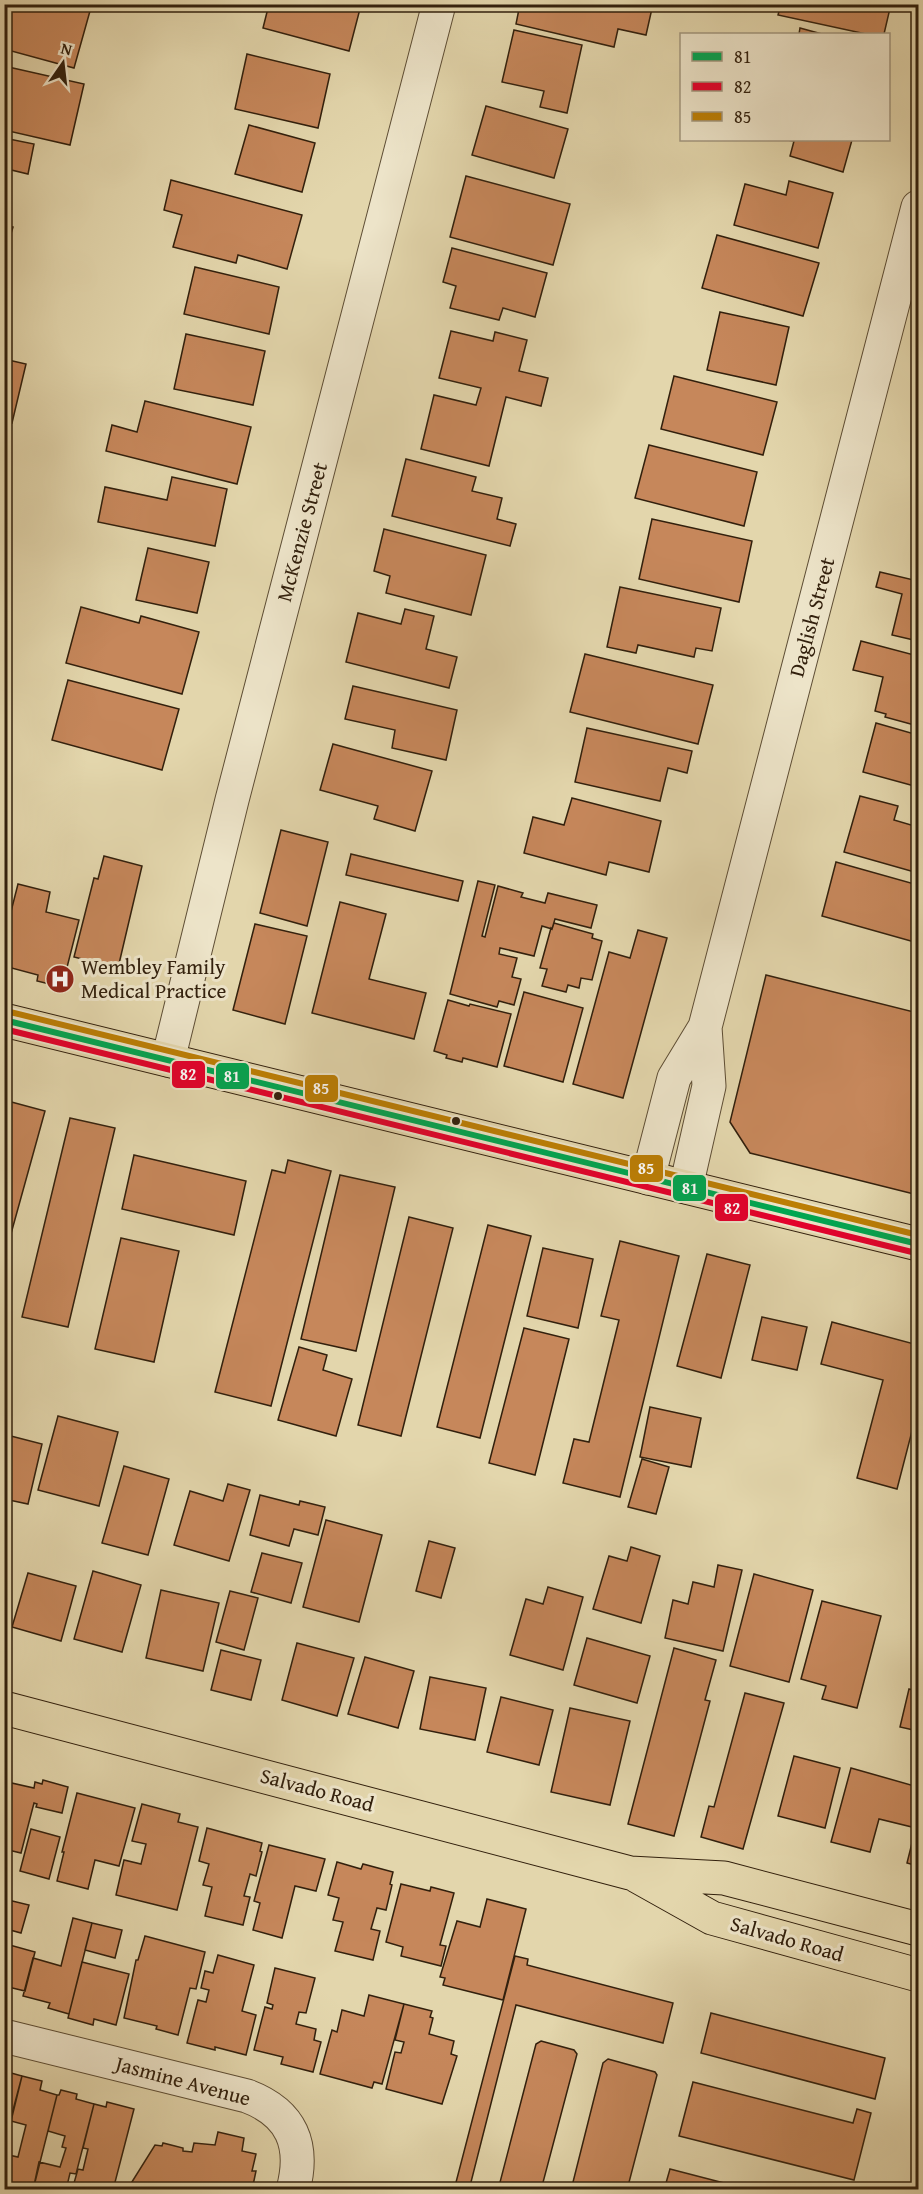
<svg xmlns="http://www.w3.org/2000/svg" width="923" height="2194" font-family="'Gentium Book Plus',serif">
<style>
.building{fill:#c6875b;stroke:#32200d;stroke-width:1.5}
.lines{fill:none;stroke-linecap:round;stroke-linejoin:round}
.minor-casing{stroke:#5e4e35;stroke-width:35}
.major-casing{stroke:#32200d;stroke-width:35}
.minor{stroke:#ede4c9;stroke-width:33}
.major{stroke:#e3d6ac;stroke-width:33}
.bus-1-casing{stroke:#ede4c9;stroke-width:10}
.bus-2-casing{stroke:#ede4c9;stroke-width:10}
.bus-3-casing{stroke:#ede4c9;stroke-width:10}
.bus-1{stroke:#00a651;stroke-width:6}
.bus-2{stroke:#e4002b;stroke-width:6}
.bus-3{stroke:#bc7e04;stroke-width:6}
.bus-dot{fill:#32200d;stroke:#ede4c9;stroke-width:2}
.labels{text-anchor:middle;stroke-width:6;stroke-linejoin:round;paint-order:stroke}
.street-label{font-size:21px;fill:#32200d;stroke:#ede4c9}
.poi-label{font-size:21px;fill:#32200d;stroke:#ede4c9;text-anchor:start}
.line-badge{stroke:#ede4c9;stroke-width:2}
.badge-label{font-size:16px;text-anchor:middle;font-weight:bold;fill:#fff}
</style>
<rect width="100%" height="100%" fill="#e3d6ac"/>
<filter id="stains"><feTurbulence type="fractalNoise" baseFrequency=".00333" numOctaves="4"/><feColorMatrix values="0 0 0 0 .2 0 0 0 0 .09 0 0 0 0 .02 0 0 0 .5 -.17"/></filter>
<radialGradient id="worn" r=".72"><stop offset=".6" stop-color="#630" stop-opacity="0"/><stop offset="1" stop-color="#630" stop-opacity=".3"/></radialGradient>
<path class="building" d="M4 4H65L90 11 74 68 4 49Z
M269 4 361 5 349 51 263 28Z
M520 4H653L646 35 618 29 614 47 516 24Z
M781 4H891L884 34H866L778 15Z
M800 28 822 34H799Z
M514 30 582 45 567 113 540 107 544 91 502 82Z
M247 54 330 74 318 128 235 109Z
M4 66 84 84 70 145 4 130Z
M486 106 568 129 554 178 472 155Z
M249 125 315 143 302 192 235 174Z
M4 138 34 144 28 174 7 169 4 181Z
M787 140H852L843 172 790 156 794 141Z
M466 176 570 204 553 265 450 237Z
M171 180 302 215 287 269 238 255 236 263 173 247 182 215 164 210Z
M789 181 833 193 818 248 734 225 745 184 786 195Z
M4 225 13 227 4 257Z
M717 235 819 263 803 316 702 288Z
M452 248 547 273 535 317 503 308 499 320 450 308 456 286 443 282Z
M195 267 279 287 269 334 184 314Z
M4 288 11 289 4 314Z
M720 312 789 327 776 385 707 370Z
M451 331 493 341 495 332 527 340 519 371 548 378 541 406 506 397 489 466 421 449 434 395 476 405 481 388 439 378Z
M186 334 265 351 253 405 174 389Z
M4 359 26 364 12 423 4 421Z
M674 376 777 402 763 455 661 429Z
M145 401 251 427 237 484 106 451 112 425 137 432Z
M649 445 757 472 744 526 635 498Z
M406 459 476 477 472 491 502 498 497 519 516 524 510 546 392 516Z
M172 477 227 489 215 546 98 522 105 487 167 500Z
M652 519 752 541 739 602 639 579Z
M384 529 486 555 471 615 386 593 390 576 374 571Z
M148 548 209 562 197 613 136 600Z
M880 572 918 581V641L892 635 902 594 876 587Z
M620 587 721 608 712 651 696 648 694 657 638 645 636 653 607 647Z
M81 607 139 623 141 616 199 632 182 694 66 663Z
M405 609 434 616 426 649 457 657 449 688 346 662 358 613 401 624Z
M861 641 918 656V726L885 717 886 714 875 711 883 677 853 670Z
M585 654 713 685 698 744 570 712Z
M68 680 179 709 162 770 52 740Z
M353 686 457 710 446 760 392 748 395 730 345 719Z
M876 723 918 735V787L863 772Z
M587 728 692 751 687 773 668 768 660 801 575 782Z
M333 744 432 771 415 831 374 819 378 806 320 790Z
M860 796 898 806 894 820 918 827V873L844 852Z
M572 798 661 821 649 872 609 862 606 875 524 853 533 817 564 825Z
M281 830 328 842 307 926 260 913Z
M351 854 463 881 458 901 346 875Z
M104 856 142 866 118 968 74 957 94 878 98 879Z
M836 862 918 885V943L822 916Z
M478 881 495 885 482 936 485 937 498 886 523 893 521 897 545 903 548 893 597 905 591 928 555 919 552 929 542 926 534 956 500 948 499 954 517 958 512 977 521 979 514 1005 499 1001 497 1007 450 994Z
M18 884 50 892 46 912 79 920 62 987 37 981 38 975 4 966V939Z
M340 902 386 914 369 979 426 993 414 1039 312 1013Z
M554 923 593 934 592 938 602 941 592 980 581 978 579 988 568 985 566 992 542 986 547 969 540 968 551 928 552 929Z
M255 924 307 936 285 1024 233 1010Z
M638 930 667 938 623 1098 573 1084 609 952 630 958Z
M766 975 918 1013V1195L750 1153 730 1122Z
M524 992 583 1008 563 1082 504 1066Z
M448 1000 469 1006 470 1004 511 1014 497 1067 463 1058 462 1062 446 1058 447 1055 434 1051Z
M4 1100 45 1111 4 1259Z
M70 1118 115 1128 68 1327 22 1317Z
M134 1155 246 1181 234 1235 122 1209Z
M288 1160 331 1171 271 1406 215 1392 272 1170 285 1173Z
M340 1175 395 1187 356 1351 301 1339Z
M409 1217 453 1228 401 1436 358 1425Z
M488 1225 531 1236 480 1438 437 1427Z
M121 1238 179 1251 154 1362 95 1349Z
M620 1241 679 1256 620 1497 563 1483 574 1439 589 1442 619 1320 601 1316Z
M543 1248 593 1259 578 1328 527 1316Z
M707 1254 750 1265 721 1378 677 1366Z
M762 1317 807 1327 797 1370 752 1360Z
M832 1322 918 1345V1408L897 1489 857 1478 883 1380 821 1364Z
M524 1328 569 1339 535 1475 489 1463Z
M299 1347 327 1355 323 1370 352 1379 336 1436 278 1420Z
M650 1407 701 1418 691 1467 640 1457Z
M58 1416 118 1432 99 1506 38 1490Z
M7 1435 42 1444 28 1504 4 1499V1444Z
M642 1459 669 1467 656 1514 628 1507Z
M124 1466 169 1479 148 1555 102 1543Z
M228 1484 250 1490 229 1561 174 1545 190 1491 223 1501Z
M260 1495 299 1505 300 1501 325 1507 318 1535 294 1529 289 1546 250 1535Z
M918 1497V1518L913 1517Z
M326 1520 382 1535 359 1622 303 1607Z
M429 1541 455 1548 441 1598 416 1591Z
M631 1547 660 1556 641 1623 593 1609 609 1556 627 1561Z
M262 1553 302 1563 291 1603 251 1592Z
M718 1565 742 1570 723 1651 665 1638 673 1600 688 1604 693 1582 714 1587Z
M93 1571 141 1585 122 1652 74 1639Z
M28 1573 76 1586 61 1641 12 1627Z
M754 1574 813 1590 789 1682 730 1666Z
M548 1587 583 1597 563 1670 510 1655 526 1599 543 1604Z
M161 1590 219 1603 203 1671 146 1658Z
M230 1591 258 1598 244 1650 216 1642Z
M822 1601 881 1616 857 1708 822 1699 826 1686 801 1679Z
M587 1638 650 1656 637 1703 574 1685Z
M297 1643 354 1658 337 1716 282 1700Z
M674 1648 716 1660 705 1700 710 1701 674 1836 628 1824Z
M221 1650 261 1660 251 1700 211 1690Z
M365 1657 414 1671 398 1728 348 1714Z
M430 1677 486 1688 475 1740 420 1729Z
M909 1689 918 1691V1731L900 1727Z
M745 1693 784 1703 743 1849 701 1837 709 1806 714 1807Z
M501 1697 553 1710 539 1765 487 1752Z
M570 1708 630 1721 610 1805 551 1792Z
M794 1756 840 1768 825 1828 778 1816Z
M851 1768 918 1787V1805L912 1827 879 1819 870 1852 831 1842Z
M43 1780 68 1787 62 1813 36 1807 37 1804 34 1803 21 1853 4 1849V1793L7 1782 34 1788 35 1782 42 1784Z
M77 1793 135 1808 119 1866 95 1860 88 1889 57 1881 64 1852H62Z
M142 1804 180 1814 178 1822 198 1827 177 1910 116 1895 124 1860 141 1864 146 1844 132 1841Z
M918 1819V1866L907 1863Z
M207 1828 262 1843 260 1851 262 1852 256 1876 250 1874 244 1896 250 1897 243 1925 205 1916 212 1887 203 1885 209 1864 199 1861Z
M31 1829 60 1837 49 1879 20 1871Z
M269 1845 325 1859 316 1891 295 1886 282 1938 253 1930 260 1903 254 1901Z
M337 1862 361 1869 363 1864 393 1872 390 1884 392 1885 386 1910 377 1908 371 1929 380 1931 373 1960 335 1951 343 1922 333 1920 339 1898 328 1895Z
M401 1884 430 1891 431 1887 454 1893 440 1945 446 1946 441 1966 401 1956 403 1947 386 1942Z
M4 1899 29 1905 21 1933 10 1930 6 1944 35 1952 25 1991 4 1986Z
M487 1899 526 1909 503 2000 443 1985 445 1978 440 1977 457 1921 480 1927Z
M73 1918 92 1923 69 2014 48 2008 50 2003 23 1996 33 1958 61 1966Z
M92 1923 122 1930 115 1958 85 1950Z
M145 1936 205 1952 196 1989 190 1988 178 2035 156 2029 157 2026 124 2018 136 1960H138Z
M218 1955 254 1965 242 2011 256 2015 246 2055 215 2047V2050L187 2043 198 2000 206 2002 209 1990 201 1988 205 1971 213 1973Z
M515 1956 528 1959 527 1965 673 2003 663 2043 516 2005 469 2190H454Z
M82 1962 129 1974 116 2025 94 2019 93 2025 68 2018Z
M275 1968 315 1978 306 2013 299 2012 296 2024 316 2029 314 2040 321 2042 313 2072 281 2064 283 2057 254 2050 265 2007 272 2009 273 2005 267 2003Z
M369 1995 404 2004 382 2084 374 2082 372 2088 320 2074 332 2030 337 2032 342 2010 364 2016Z
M404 2004 432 2011 430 2017 433 2018 429 2034 454 2041 451 2054 457 2056 442 2104 386 2089 395 2052 401 2053 404 2042 395 2040Z
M711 2013 885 2058 875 2099 701 2053Z
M541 2041 574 2050 577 2054 541 2190H498L536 2044Z
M608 2059 655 2072 657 2075 627 2190H571L603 2063Z
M4 2071 22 2076 4 2144Z
M22 2076 42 2081 40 2090 57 2095 33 2190 4 2183V2154L18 2157 26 2125 11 2121Z
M693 2082 853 2123 857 2109 871 2113 854 2180 679 2136Z
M61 2090 77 2094 76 2099 94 2104 76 2174 70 2173 66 2190H33L39 2162 60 2167 66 2148 62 2147 65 2136 48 2131 57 2095H59Z
M107 2102 134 2109 113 2190H72L78 2169 83 2170 88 2149 83 2148 94 2104 106 2107Z
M218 2132 244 2138 242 2151 256 2154 252 2171H256L252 2190H134L130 2185 155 2145 162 2146 163 2143 183 2148V2151L192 2152 194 2143 215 2145Z
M670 2169 751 2190H664Z"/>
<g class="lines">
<g class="minor-casing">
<path id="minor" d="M168 1060 232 800 439 4
M648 1178 674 1078 705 1027 918 207
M686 1187 709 1086 705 1027
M4 2036 247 2096C292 2113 305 2145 293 2190"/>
</g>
<g class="major-casing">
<path id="major" d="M4 1020 918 1244
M4 1708 630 1873 724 1878 918 1929
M637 1876 712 1918 918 1975"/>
</g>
<use href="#minor" class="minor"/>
<use href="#major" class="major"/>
<g class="bus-1-casing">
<path id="bus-1" d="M4 1020 918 1244"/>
</g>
<g class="bus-2-casing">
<path id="bus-2" d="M4 1029 916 1253"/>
</g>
<g class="bus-3-casing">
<path id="bus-3" d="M6 1011 918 1235"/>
</g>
<use href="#bus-1" class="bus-1"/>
<use href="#bus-2" class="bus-2"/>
<use href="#bus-3" class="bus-3"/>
</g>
<defs>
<g id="hospital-disc" transform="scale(1.5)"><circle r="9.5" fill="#8f2418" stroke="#ede4c9"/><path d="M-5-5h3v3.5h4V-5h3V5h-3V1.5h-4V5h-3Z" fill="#fff"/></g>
</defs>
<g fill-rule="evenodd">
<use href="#hospital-disc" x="60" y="979"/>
</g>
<g class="bus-dot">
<circle cx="278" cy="1096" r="5"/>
<circle cx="456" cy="1121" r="5"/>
</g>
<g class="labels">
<g class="street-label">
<text transform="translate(302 532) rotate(-75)" y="7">McKenzie Street</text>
<text transform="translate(812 617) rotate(-75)" y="7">Daglish Street</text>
<text transform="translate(317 1790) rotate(15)" y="7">Salvado Road</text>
<text transform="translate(787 1939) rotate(16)" y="7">Salvado Road</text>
<text transform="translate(183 2081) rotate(15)" y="7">Jasmine Avenue</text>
</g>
<g class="poi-label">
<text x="81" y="974">Wembley Family<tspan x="81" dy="24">Medical Practice</tspan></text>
</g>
</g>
<g class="line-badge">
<rect x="171" y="1060" width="35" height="29" rx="6" fill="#e4002b"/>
<rect x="215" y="1062" width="35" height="28" rx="6" fill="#00a651"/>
<rect x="304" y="1074" width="35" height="29" rx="6" fill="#bc7e04"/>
<rect x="629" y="1154" width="35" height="29" rx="6" fill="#bc7e04"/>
<rect x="672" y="1174" width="35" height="28" rx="6" fill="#00a651"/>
<rect x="714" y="1193" width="35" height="29" rx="6" fill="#e4002b"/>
</g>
<g class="badge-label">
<text x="188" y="1080">82</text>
<text x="232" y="1082">81</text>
<text x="321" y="1094">85</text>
<text x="646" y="1174">85</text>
<text x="690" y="1194">81</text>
<text x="732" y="1214">82</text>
</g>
<rect width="923" height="2194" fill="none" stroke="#e3d6ac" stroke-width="24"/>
<rect x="6" y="6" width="911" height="2182" fill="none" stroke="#32200d" stroke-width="3"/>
<rect x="12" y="12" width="899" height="2170" fill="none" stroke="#32200d" stroke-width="1.5"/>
<rect x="680" y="33" width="210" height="108" fill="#ede4c9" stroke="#a2967e" stroke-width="1.5"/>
<rect x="692" y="52" width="30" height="9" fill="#00a651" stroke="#a2967e" stroke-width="1.5"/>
<text x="734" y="63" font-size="18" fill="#32200d">81</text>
<rect x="692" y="82" width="30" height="9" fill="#e4002b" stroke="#a2967e" stroke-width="1.5"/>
<text x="734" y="93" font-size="18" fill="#32200d">82</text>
<rect x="692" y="112" width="30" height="9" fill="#bc7e04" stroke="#a2967e" stroke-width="1.5"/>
<text x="734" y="123" font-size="18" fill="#32200d">85</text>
<g transform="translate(63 63) rotate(14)" stroke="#ede4c9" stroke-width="4.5" paint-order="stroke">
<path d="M0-4.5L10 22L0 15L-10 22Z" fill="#32200d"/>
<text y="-9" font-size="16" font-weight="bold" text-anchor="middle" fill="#32200d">N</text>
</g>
<rect width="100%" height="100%" filter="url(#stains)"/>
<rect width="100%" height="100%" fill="url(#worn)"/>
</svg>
